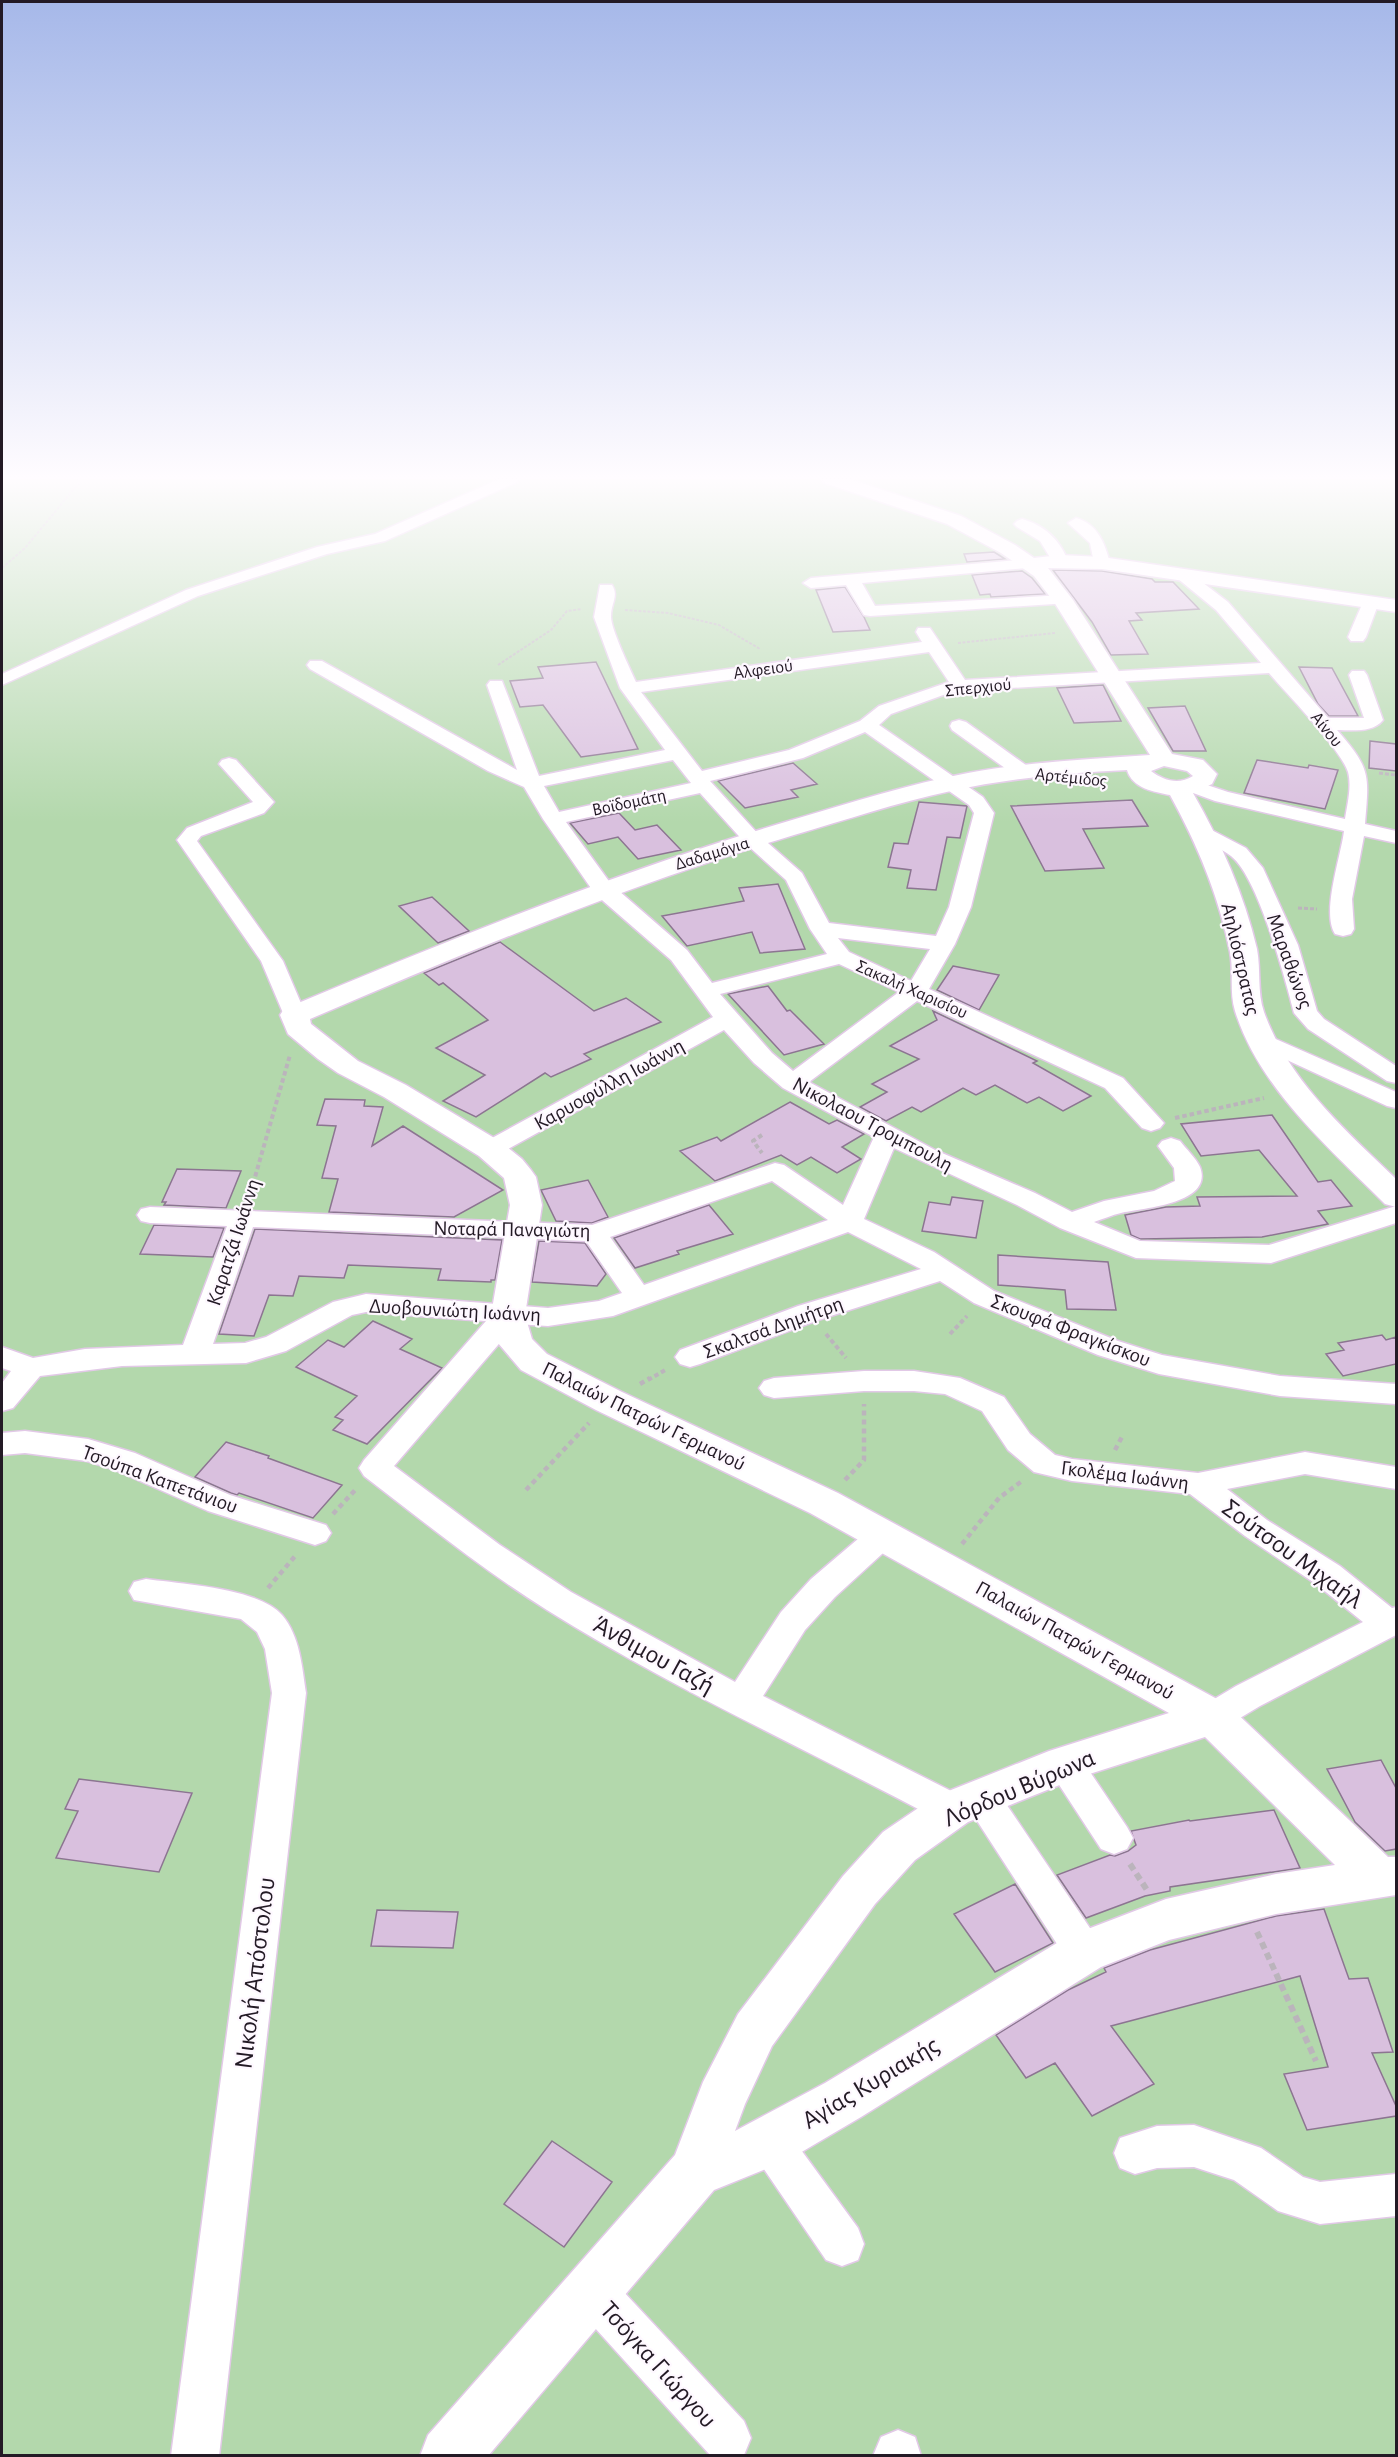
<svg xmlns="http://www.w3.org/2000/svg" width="1398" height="2457" font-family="'Alegreya Sans',sans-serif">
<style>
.green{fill:#b3d8ac}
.building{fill:#d9c0de;stroke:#8c7591;stroke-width:1.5}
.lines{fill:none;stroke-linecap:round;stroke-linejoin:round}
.street-casing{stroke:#e2c9e7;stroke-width:3}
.secondary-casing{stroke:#e2c9e7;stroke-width:3}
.path-far4{stroke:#bbb4bc;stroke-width:2;stroke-dasharray:3 1.5;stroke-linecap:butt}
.path-far3{stroke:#bbb4bc;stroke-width:3;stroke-dasharray:4 2;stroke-linecap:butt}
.path-far2{stroke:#bbb4bc;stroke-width:4;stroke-dasharray:4.5 3;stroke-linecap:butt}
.path-far1{stroke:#bbb4bc;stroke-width:4.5;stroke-dasharray:5 4;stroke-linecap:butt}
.path{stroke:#bbb4bc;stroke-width:6;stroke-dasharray:7 4.5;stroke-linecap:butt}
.street{fill:#fff;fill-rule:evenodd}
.secondary{fill:#fff;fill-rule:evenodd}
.labels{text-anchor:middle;stroke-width:4.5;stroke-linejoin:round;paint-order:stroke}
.far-street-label{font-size:18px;fill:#231a25;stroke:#fef8ff}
.street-label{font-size:21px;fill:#231a25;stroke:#fef8ff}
.near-street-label{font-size:26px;fill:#231a25;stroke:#fef8ff}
</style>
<rect width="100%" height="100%" fill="#fef8ff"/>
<path class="green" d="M2 479H1396V2455L2 2456Z"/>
<path class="building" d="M994 552 1005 559 967 562 964 554Z
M1053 570 1102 571 1152 579 1155 582H1173L1199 609 1136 613 1142 620 1129 621 1148 654 1111 655 1092 622Z
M1022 571 1032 578 1045 594 991 597 990 594 980 595 972 575Z
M845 587 864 617 870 630 833 632 816 590Z
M596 662 638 749 581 757 543 705 520 707 510 681 543 678 538 667Z
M1299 667 1332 668 1358 716H1329L1318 704Z
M1103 685 1121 721 1074 723 1057 688Z
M1185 706 1206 751H1173L1148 708Z
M1370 741 1396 744V771L1369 768Z
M1257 760 1308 768 1309 765 1338 770 1325 809 1244 793Z
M793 763 817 784 791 790 798 797 745 808 718 781Z
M1132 800 1148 826 1083 829 1104 868 1045 871 1011 806Z
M919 802 967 806 960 838 947 837 936 890 907 888 911 870 888 867 894 843 908 844Z
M619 813 635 830 657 825 681 850 638 859 618 837 588 844 570 823Z
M778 884 805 949 760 953 752 932 687 946 662 916 744 901 739 888Z
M432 897 469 931 438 943 399 906Z
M500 942 594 1011 626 998 661 1022 584 1054 591 1059 551 1077 545 1073 476 1117 443 1101 485 1075 436 1048 488 1020 443 983 439 985 424 973Z
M953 966 999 975 979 1010 937 990Z
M768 986 787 1011 790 1010 824 1044 784 1055 728 994Z
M933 1011 1037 1061 1033 1063 1091 1096 1063 1111 1039 1097 1027 1103 995 1085 976 1095 963 1088 921 1112 912 1107 886 1121 860 1107 887 1092 872 1084 919 1059 890 1046 937 1020Z
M325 1099 365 1100 364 1106 383 1107 372 1146 403 1126 503 1190 454 1217 329 1212 338 1179 322 1178 336 1126 317 1125Z
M790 1102 829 1124 837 1120 864 1134 842 1147 861 1159 837 1173 811 1157 797 1165 781 1155 715 1181 680 1151 717 1137 721 1141Z
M1272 1115 1318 1182 1331 1180 1352 1206 1318 1211 1328 1224 1262 1237 1140 1239 1131 1235 1125 1215 1166 1207 1200 1206 1197 1197 1297 1196 1259 1150 1201 1156 1181 1124Z
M177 1169 241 1171 226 1208 164 1205 166 1202H162Z
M588 1180 608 1217 592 1223 556 1221 541 1190Z
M952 1197 983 1201 976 1238 922 1231 929 1202 950 1205Z
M709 1205 733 1234 677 1251 679 1254 635 1268 614 1238Z
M154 1225 224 1228 213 1257 140 1254Z
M255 1229 502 1240 495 1280H491V1282L438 1280 441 1269 348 1265 344 1278 299 1276 293 1296 269 1295 254 1336 219 1334Z
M539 1241 585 1243 606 1274 597 1286 532 1282Z
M998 1255 1108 1262 1116 1310 1067 1309 1065 1290 998 1285Z
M373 1321 412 1339 400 1349 442 1368 367 1444 333 1430 343 1420 335 1417 357 1396 296 1367 328 1340 344 1347Z
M1382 1335 1386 1340 1396 1337V1364L1343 1376 1326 1354 1344 1350 1338 1343Z
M226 1442 269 1456 268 1458 342 1485 313 1518 239 1493 237 1495 231 1493 195 1477Z
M1381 1760 1396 1788V1849L1385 1851 1355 1822 1327 1769Z
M79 1779 192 1793 159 1872 56 1858 78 1811 65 1809Z
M1274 1810 1300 1868 1170 1887V1891L1145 1896 1086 1918 1057 1875 1110 1855 1115 1856 1128 1851 1136 1845 1131 1831 1189 1820 1190 1821Z
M1015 1884 1053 1943 995 1972 954 1914Z
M1324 1909 1349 1979 1368 1978 1393 2052 1372 2053 1396 2106V2116L1307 2130 1284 2074 1328 2067 1300 1976 1111 2026 1154 2084 1092 2116 1055 2063 1026 2078 996 2035 1068 1990 1106 1972 1104 1968 1150 1950 1276 1916Z
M377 1910 458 1912 453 1948 371 1946Z
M552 2141 612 2182 564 2247 504 2204Z"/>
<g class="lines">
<g class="street-casing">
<path id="street" d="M500 479H519L517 482 385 541 327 554 198 596 2 685V674L186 590 317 547 375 534Z
M1076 518C1098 524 1105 544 1110 563L1108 566 1102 568 1094 563 1090 543 1068 523Z
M1022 519C1044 525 1060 540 1068 561L1066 564H1054L1040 541 1017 527 1014 524 1017 521Z
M1031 559 1039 564 1037 567 862 583 875 606 1063 595 1069 597 1071 600 1069 603 870 616 864 615 846 585 811 588 803 583 811 578Z
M1183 570 1189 572 1228 602 1328 718H1364L1349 675 1352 671H1364L1367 675 1383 720C1373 733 1352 730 1337 730 1371 769 1369 774 1365 824L1396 831V843L1364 836 1352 899 1354 929 1351 934 1343 936 1335 934C1321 913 1341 856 1344 831L1215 801 1185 790 1182 786 1185 782 1192 780 1228 792 1345 819C1347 805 1352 787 1348 772 1340 748 1288 695 1269 673L960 691 946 694 891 714 879 725 983 797 994 813 971 907 955 944 929 989 1123 1078 1164 1123 1160 1128 1151 1131 1142 1128 1105 1088 917 1001 809 1082 935 1150 1035 1193 1072 1212 1104 1201 1154 1191 1175 1181 1174 1168 1158 1146 1162 1141 1171 1138 1180 1141C1186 1149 1196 1158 1200 1167 1214 1204 1143 1208 1121 1213 1112 1215 1103 1219 1094 1222L1140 1241 1269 1245 1396 1206V1223L1271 1263 1136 1258 1060 1228 1017 1205 894 1148 864 1219 934 1252 994 1291 1118 1341 1162 1355 1280 1376 1396 1384V1404L1280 1396 1159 1374 1098 1355 974 1303 940 1281 818 1320 700 1364 690 1367 680 1364 675 1357 680 1350 798 1306 921 1269 848 1232 613 1316 548 1326 516 1324 394 1466 500 1545 571 1592 735 1682 781 1612 811 1579 872 1527 883 1523 894 1527 899 1535 894 1543 835 1597 805 1630 763 1696 963 1797 968 1786 981 1782 994 1786 1098 1940 1104 1952 1098 1964 1084 1969 1070 1964 970 1810 965 1820 952 1824 939 1820C808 1750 673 1689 547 1610 483 1570 424 1522 364 1476L359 1468 364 1460 486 1321 366 1312 352 1315 286 1351 246 1363 122 1366 40 1376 13 1408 2 1411V1383L11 1371 2 1368V1347L33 1358 85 1349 183 1345 227 1226 150 1223 141 1221 137 1215 141 1209 150 1207 592 1225 775 1163 784 1165 843 1205 874 1137 783 1088 754 1063 724 1030 499 1154 490 1157 481 1154 477 1149 481 1144 713 1017 671 960 595 894 543 819 524 787 488 771 310 669 307 665 310 661H322L517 770 487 685 490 681H502L539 776 665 750 620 688 594 617 600 585H612C619 596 611 603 611 616 610 627 630 669 636 682L922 642 916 632 918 628H930L965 680 1261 663 1216 610 1177 578 1175 575 1177 572ZM929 652 949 682 879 706 860 721 789 750 702 771 641 692ZM865 732 969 805 974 813 949 907 936 936 829 923 802 873 760 836 710 781 803 758ZM673 760 691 783 559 812 544 786ZM700 793 746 844 786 880 810 929 827 954 712 983 687 950 611 884 566 822ZM838 938 930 949 911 981 849 952ZM839 964 899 992 793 1071 772 1053 720 994ZM772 1181 828 1220 644 1285 610 1237ZM253 1227 586 1241 622 1293 599 1301 548 1308 366 1294 333 1302 266 1337 245 1343 213 1344Z
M1371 597 1379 602 1366 637 1363 641H1351L1348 637 1363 602Z
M959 720 966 722 1030 768 1033 772 1030 776H1016L952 730 950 726 952 722Z
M229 758 236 760 274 802 264 813 201 836 197 841 283 961 306 1015 302 1020 294 1022 286 1020 261 961 177 840 187 828 253 802 219 764 222 760Z
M1202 825 1246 848 1263 868 1298 945 1317 1011 1324 1019 1396 1066V1083L1387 1081 1308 1029 1294 1013C1285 978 1258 877 1231 856 1220 848 1206 842 1195 835L1192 831 1195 827Z
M1262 1033 1396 1092V1108L1387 1106 1254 1045 1250 1040 1254 1035Z
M864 1371H914L960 1378 1004 1397 1030 1434 1055 1455 1072 1459 1198 1473 1305 1452 1396 1467V1489L1305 1474 1227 1489 1267 1520 1340 1566 1392 1608 1396 1607V1635L1260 1706 1225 1727 1213 1731 1201 1727 1195 1717 1201 1707 1236 1686 1363 1622 1316 1584 1245 1536 1190 1494 1072 1481 1034 1472 1008 1450 982 1411 945 1394 914 1391H864L774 1398 764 1395 759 1388 764 1381 774 1378Z
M25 1431 88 1439 135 1453 230 1495 326 1525 331 1533 326 1541 315 1545 208 1511 113 1469 87 1461 25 1453 2 1455V1433Z
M146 1579C181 1584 259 1588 282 1615 300 1636 302 1667 306 1693L219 2456H171L272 1693 265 1649 257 1632 241 1619 134 1600 129 1591 134 1582Z
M1065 1749 1078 1754 1127 1827 1133 1838 1127 1849 1114 1854 1101 1849 1052 1774 1047 1764 1052 1754Z
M770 2122 785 2128 858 2228 864 2244 858 2260 842 2266 826 2260 755 2156 749 2142 755 2128Z
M1194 2125 1261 2148 1303 2177 1320 2182 1396 2174V2216L1320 2224 1278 2211 1234 2180 1194 2167 1157 2168 1135 2174 1120 2168 1114 2153 1120 2138 1157 2126Z
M592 2269 608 2275 744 2421 751 2438 744 2455H710L576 2307 570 2291 576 2275Z
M898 2430 915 2437 921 2456H873L881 2437Z"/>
</g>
<g class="secondary-casing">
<path id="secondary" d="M822 479H849L961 516 1015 545 1034 558 1060 555 1102 557 1396 600V612L1102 569 1048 568 1073 600 1172 754 1203 760 1217 774 1212 784 1193 793C1221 842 1244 894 1257 949 1261 970 1257 992 1264 1012 1288 1080 1346 1131 1396 1179V1207L1385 1204C1329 1148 1259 1088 1235 1011 1229 992 1234 971 1230 952 1219 896 1197 844 1170 795 1154 792 1132 788 1127 770 1068 773 1009 778 951 791 898 802 846 820 794 835 628 885 468 951 310 1019L311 1024 358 1061 406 1085 501 1142 522 1159 531 1170 536 1177 542 1205 525 1315 532 1339 547 1354 622 1392 838 1493 1228 1705 1388 1857H1396V1895L1276 1914 1169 1940 1101 1967 861 2117 788 2160 714 2190 488 2456H420L428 2435 675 2155 703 2082 738 2014 843 1876 883 1832 936 1796 1049 1751 1169 1713 810 1513 596 1410 521 1370 498 1343 491 1315 510 1205 504 1178 479 1156 384 1097 338 1073 318 1059 288 1034 280 1015 284 1009C451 939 619 871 792 820 850 803 909 784 968 773 1028 762 1089 759 1150 755L1054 602 1034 576 1001 553 947 524 825 483ZM1164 766 1187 771 1193 776C1179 785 1164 781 1151 771ZM1205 1737 1335 1865 1276 1874 1166 1899 1067 1937 825 2083 735 2131 745 2104 772 2046 875 1904 915 1860 968 1822 1077 1778Z"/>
</g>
<path class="path-far4" d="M2 568 25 548 79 483 78 479
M625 610 668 613 719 625 760 649
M958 643 1055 633
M498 665 551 630 567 611 582 609"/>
<path class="path-far3" d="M1379 773 1396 775
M1298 908 1317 909"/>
<path class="path-far2" d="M1175 1118 1264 1098
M762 1135 753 1141 762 1153
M249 1198 290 1055
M826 1334 846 1358
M950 1334 967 1316
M648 1380 667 1369"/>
<path class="path-far1" d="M640 1384 650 1378
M1115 1450 1123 1435
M845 1480 864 1460V1404
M526 1490 589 1423
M333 1514 357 1488
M962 1544 999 1498 1022 1481
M268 1588 296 1555"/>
<path class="path" d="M1130 1864 1147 1890
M1257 1932 1316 2061"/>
<use href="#street" class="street"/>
<use href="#secondary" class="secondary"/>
</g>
<linearGradient id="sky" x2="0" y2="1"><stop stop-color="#a6b8e9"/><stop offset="0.58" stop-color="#fffcff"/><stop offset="1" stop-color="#fffcff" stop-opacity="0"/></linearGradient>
<rect width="1398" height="823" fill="url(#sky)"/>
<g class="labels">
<g class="far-street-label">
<text transform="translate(763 669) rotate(-8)" y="6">Αλφειού</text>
<text transform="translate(978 687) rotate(-6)" y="6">Σπερχιού</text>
<text transform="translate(1327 729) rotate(51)" y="6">Αίνου</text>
<text transform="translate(1071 777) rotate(6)" y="6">Αρτέμιδος</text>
<text transform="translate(629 802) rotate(-12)" y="6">Βοϊδομάτη</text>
<text transform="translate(712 853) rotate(-17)" y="6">Δαδαμόγια</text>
<text transform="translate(912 989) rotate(24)" y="6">Σακαλή Χαρισίου</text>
</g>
<g class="street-label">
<text transform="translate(1241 959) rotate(77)" y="7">Αηλιόστρατας</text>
<text transform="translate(1290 961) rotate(70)" y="7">Μαραθώνος</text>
<text transform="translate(609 1084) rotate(-29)" y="7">Καρυοφύλλη Ιωάννη</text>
<text transform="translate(873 1124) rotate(28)" y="7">Νικολαου Τρομπουλη</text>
<text transform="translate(512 1229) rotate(1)" y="7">Νοταρά Παναγιώτη</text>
<text transform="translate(233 1242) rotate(-72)" y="7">Καρατζά Ιωάννη</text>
<text transform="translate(455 1310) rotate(3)" y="7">Δυοβουνιώτη Ιωάννη</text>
<text transform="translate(773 1327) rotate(-20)" y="7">Σκαλτσά Δημήτρη</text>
<text transform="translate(1071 1330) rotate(21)" y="7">Σκουφά Φραγκίσκου</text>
<text transform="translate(644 1416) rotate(26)" y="7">Παλαιών Πατρών Γερμανού</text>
<text transform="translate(1125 1475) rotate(7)" y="7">Γκολέμα Ιωάννη</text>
<text transform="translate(160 1479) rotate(20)" y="7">Τσούπα Καπετάνιου</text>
<text transform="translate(1075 1640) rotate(29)" y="7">Παλαιών Πατρών Γερμανού</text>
</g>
<g class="near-street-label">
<text transform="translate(1293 1553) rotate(36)" y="9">Σούτσου Μιχαήλ</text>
<text transform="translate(654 1654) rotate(29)" y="9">Άνθιμου Γαζή</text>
<text transform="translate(1019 1787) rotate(-23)" y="9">Λόρδου Βύρωνα</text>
<text transform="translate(254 1973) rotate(-83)" y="9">Νικολή Απόστολου</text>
<text transform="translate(870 2082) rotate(-31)" y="9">Αγίας Κυριακής</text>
<text transform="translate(659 2364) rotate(48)" y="9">Τσόγκα Γιώργου</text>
</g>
</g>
<rect width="1398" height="2457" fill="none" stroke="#231a25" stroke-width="6"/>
</svg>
